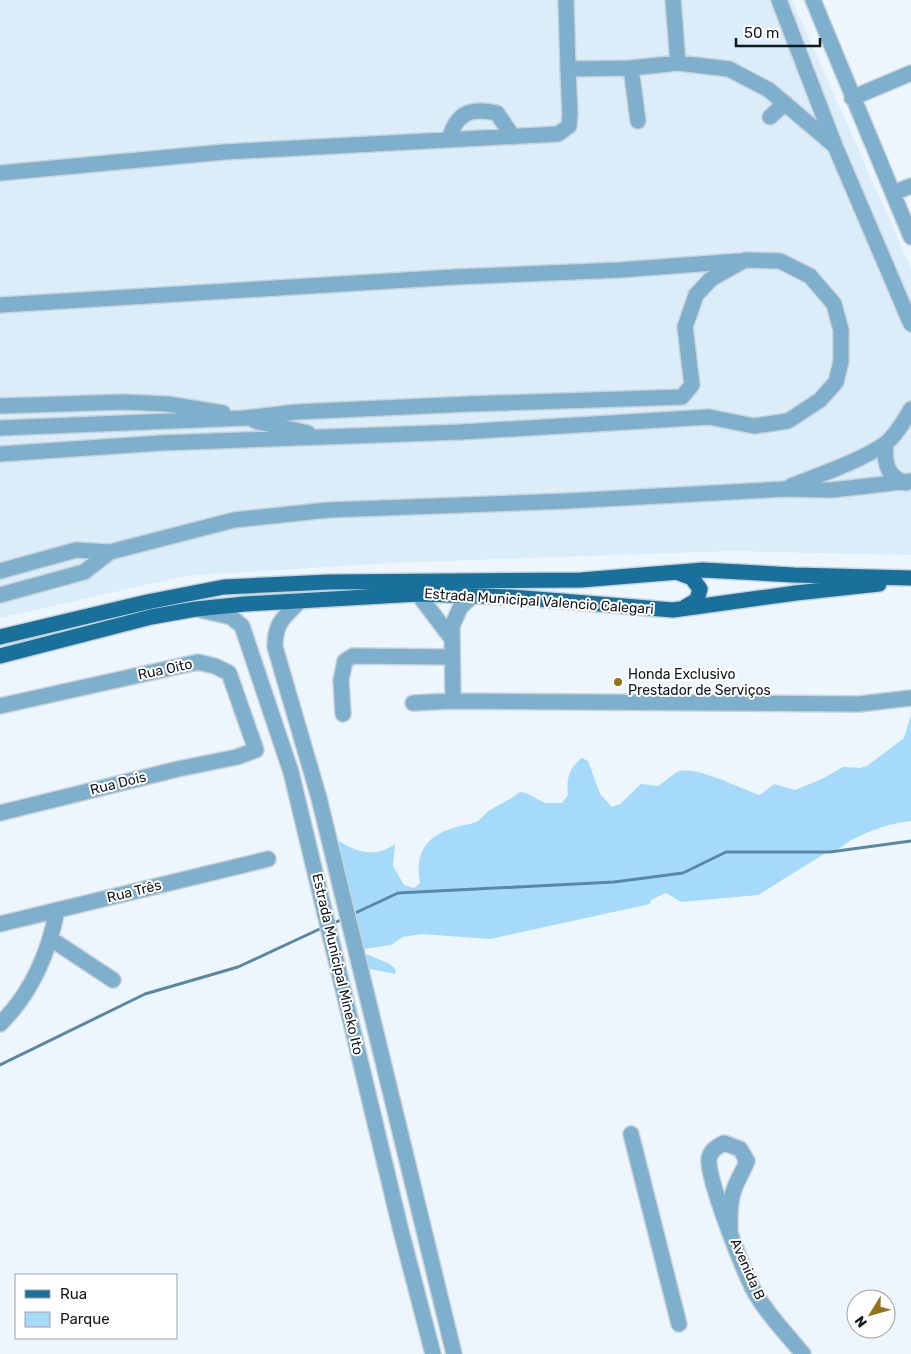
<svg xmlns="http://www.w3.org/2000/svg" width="911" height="1354" font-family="Rubik,sans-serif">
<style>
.built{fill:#daedf8}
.green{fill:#a6dafb}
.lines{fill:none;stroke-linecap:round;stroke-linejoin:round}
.stream{stroke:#5788a6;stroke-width:3}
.minor-casing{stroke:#cad2d9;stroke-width:18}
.major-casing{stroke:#cad2d9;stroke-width:18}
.minor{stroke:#7eafcd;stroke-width:15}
.major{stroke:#19709b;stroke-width:15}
.poi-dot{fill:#937219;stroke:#fff;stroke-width:2}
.labels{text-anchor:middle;stroke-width:4;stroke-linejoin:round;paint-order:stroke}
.street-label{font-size:14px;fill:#12181b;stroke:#fff}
.poi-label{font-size:14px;fill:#12181b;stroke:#fff;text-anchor:start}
</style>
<rect width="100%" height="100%" fill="#edf6fd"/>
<path class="built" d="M0 0H792L911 268V555L731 551 389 563 185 576 0 618Z"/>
<path class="green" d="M911 715V821C890 823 872 830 853 839 844 844 839 851 829 851L758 895 681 902 666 893 651 900 650 904 490 939 421 934 403 937 391 945 364 949 366 954 390 964 396 970 395 974 351 965 322 847 324 837 329 835C351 849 372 861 395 844L393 866 404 885 414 888 420 883C415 855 424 837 453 828 460 825 469 825 476 822 481 820 485 813 490 810 500 804 510 800 520 792L526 793 545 803H562L568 795C566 779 569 768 582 758L588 761 600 794 612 807 620 804 641 784 658 786C664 782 671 776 677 772 695 764 740 789 760 795L774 784 795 790 822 779 843 767 860 768 867 766 904 738Z"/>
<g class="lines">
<path class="stream" d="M353 914 398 893 614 882 683 873 726 852H830L911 841
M332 924 345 918
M0 1065 145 994 238 967 324 927"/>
<g class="minor-casing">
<path id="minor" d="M566 0 568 69 631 68 678 63 729 69 769 90 835 146
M673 0 678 63
M779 0 835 146 911 324
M813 0 911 237
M631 68 638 121
M852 98 911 73
M770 117 785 103
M449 140C456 113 470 107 497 113L513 137
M0 173 224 152 558 134 569 126 570 114 568 69
M893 193 911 186
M0 305 455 277 620 270 739 261
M0 406 122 402 168 404 223 413
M255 421 308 433
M0 428 245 418 296 412 468 404 682 397 692 385 685 327 696 295 711 279 745 260 780 261 810 276 834 304 841 330V361L836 382 820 400 788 421 754 426 709 417 461 432 161 443 0 454
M886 443C884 461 886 477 906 483
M791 486C819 475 861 461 886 443 897 434 904 421 911 409
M0 571 76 550 110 552 234 520 328 510 567 501 785 489 832 490 911 481
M418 594 452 639
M0 595 84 572 110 552
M299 602C283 618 275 623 275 647L319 798 454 1354
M201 610 231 617 242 626 291 772 401 1231 433 1354
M453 701 452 626 460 608 473 595
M413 703 453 701 859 704 911 698
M0 706 198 662 215 666 229 673 256 750 237 757 178 769 0 813
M343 714 341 680 345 661 353 656 451 657
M0 924 268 859
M51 939 113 980
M0 1024C31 994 49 952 57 910
M631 1134 679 1324
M730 1230C730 1217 729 1202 734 1190 737 1180 743 1172 747 1161L740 1149 724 1143C716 1147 710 1151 709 1159 707 1179 742 1266 752 1287 765 1312 786 1333 803 1354"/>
</g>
<g class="major-casing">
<path id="major" d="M679 573 692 578 700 589 697 600 685 607
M0 637 147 602 224 587 329 582 581 580 703 570 794 575 911 578
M0 656 151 617 196 609 245 604 418 594 512 597 673 610 796 593 879 584"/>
</g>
<use href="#minor" class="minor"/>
<use href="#major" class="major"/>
</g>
<circle class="poi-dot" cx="618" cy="682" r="5"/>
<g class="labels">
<g class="street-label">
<text transform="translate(539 601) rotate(4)" y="5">Estrada Municipal Valencio Calegari</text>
<text transform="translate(165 669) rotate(-12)" y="5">Rua Oito</text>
<text transform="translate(118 783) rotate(-14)" y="5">Rua Dois</text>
<text transform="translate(134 891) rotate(-14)" y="5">Rua Três</text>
<text transform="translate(338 964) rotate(77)" y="5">Estrada Municipal Mineko Ito</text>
<text transform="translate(748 1269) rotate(66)" y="5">Avenida B</text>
</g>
<g class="poi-label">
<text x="628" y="679">Honda Exclusivo<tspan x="628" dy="16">Prestador de Serviços</tspan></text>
</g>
</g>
<rect x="15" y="1274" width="162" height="65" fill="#ffffff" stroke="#a0a3a4"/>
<rect x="25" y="1290" width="25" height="8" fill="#19709b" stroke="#a0a3a4"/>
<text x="60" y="1299" font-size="15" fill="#12181b">Rua</text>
<rect x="25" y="1312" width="25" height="15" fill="#a6dafb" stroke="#a0a3a4"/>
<text x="60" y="1324" font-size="15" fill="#12181b">Parque</text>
<g transform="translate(871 1314) rotate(233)"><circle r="24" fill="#ffffff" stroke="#a0a3a4"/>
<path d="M0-4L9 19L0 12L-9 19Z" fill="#937219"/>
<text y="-8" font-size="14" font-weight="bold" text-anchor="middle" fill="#12181b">N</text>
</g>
<path d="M736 38v8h84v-8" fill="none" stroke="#12181b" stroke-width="2.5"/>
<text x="744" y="38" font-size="15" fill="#12181b" stroke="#ffffff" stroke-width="4" paint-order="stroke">50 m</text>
</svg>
